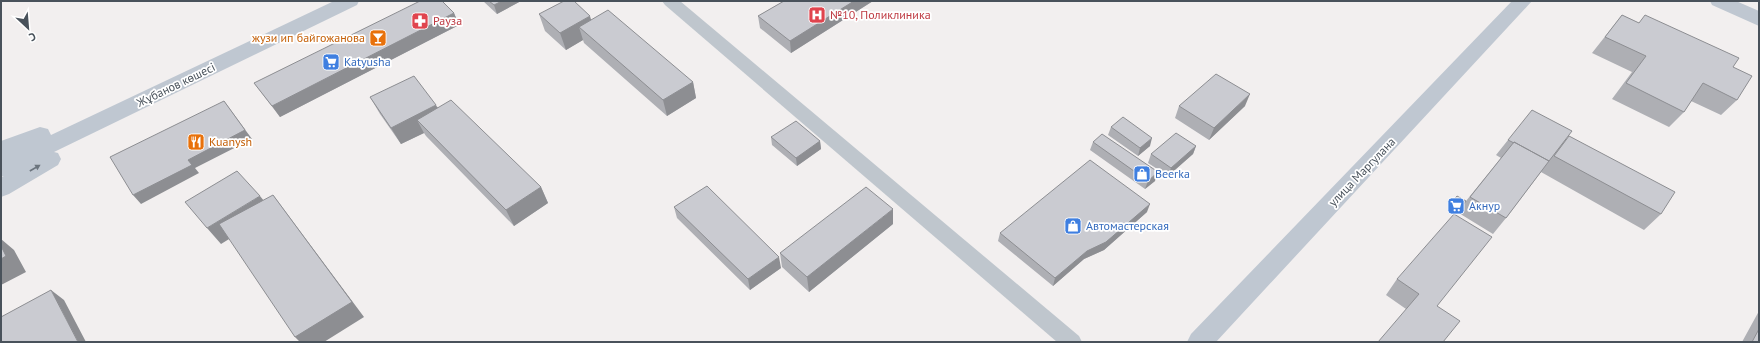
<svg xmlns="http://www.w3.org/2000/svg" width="1760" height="343" font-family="'PT Sans',sans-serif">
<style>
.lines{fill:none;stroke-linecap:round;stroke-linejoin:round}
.street{fill:#bfc6cd;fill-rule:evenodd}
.secondary{fill:#bfc7d1;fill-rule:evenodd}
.wall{fill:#aeafb4}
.shaded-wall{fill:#8d8e92}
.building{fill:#cacbd1;stroke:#8d8e92}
.oneway{fill:#6c757e}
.labels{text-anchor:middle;stroke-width:3.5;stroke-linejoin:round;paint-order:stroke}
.health-label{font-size:12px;fill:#be3a42;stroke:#fff;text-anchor:start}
.food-label{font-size:12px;fill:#c56008;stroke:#fff;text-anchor:end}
.shop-label{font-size:12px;fill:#366cbe;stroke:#fff;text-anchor:start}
.street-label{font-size:12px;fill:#49525b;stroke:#fff}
</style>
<rect width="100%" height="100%" fill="#f2efef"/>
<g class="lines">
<path class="street" d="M662 1H680L1079 336 1082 342H1057L665 5Z"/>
<path class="secondary" d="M334 1H359L357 5 54 152 58 153 61 159 58 165 9 194 1 197V177L4 176H1V141L40 127 48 129 51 135Z
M1512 1H1532L1216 342H1187L1191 334Z
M1710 1H1736L1759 11V26L1712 5Z"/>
</g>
<path class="wall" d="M483 1H521L497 14Z
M784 1H873L791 53 760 28 758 16Z
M454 13 459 25 280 117 254 83Z
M539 14 591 20 693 82 696 98 667 116 584 43 583 40 566 50 545 31Z
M1622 15 1733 67 1737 100 1721 115 1691 101 1684 112 1669 127 1612 99 1632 72 1592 53Z
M370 97 438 107 541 187 548 203 514 226 426 136 424 133 401 144 380 114Z
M1179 106H1245L1209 140 1175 118Z
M1111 127 1150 146 1138 156 1108 135Z
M771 137 820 141 821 149 797 166 772 145Z
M1566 139 1661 214 1644 230 1541 172 1506 218 1493 234 1449 207 1457 196 1466 201 1501 158 1496 155 1508 140Z
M1093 142 1155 181 1145 189 1090 150Z
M1196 146 1193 154 1168 176 1148 163 1151 154Z
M674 207 781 268 750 290 677 218Z
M1147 212 1104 250 1084 259 1053 286 998 241 1000 233Z
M893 224 809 292 782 267 780 253Z
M1492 237 1406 309 1386 295 1397 279Z
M1759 311V342H1742Z"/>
<path class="shaded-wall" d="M502 1H521L497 14 494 5Z
M854 1H873L791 53 790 41Z
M454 13 459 25 280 117 272 106Z
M590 16 595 33 579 27 583 40 566 50 560 33Z
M693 82 696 98 667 116 663 100Z
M1250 94 1245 106 1209 140 1214 128Z
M224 101 252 139 195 168 199 173 141 204 133 195 188 160Z
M436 105 445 122 417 120 424 133 401 144 391 128Z
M1152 138 1150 146 1138 156 1140 148Z
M820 141 821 149 797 166 796 158Z
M1196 146 1193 154 1168 176 1171 168Z
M1158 172 1155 181 1145 189 1148 181Z
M541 187 548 203 514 226 506 210Z
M273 195 285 211 364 317 324 342H300L295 337Z
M260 196 273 212 221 244 207 228Z
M1150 204 1147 212 1104 250 1084 259 1053 286 1055 278 1087 251Z
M893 209V224L809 292 807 277Z
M1 239 14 250 26 272 1 285Z
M779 257 781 268 750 290 748 279Z
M51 290 64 300 86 342H78Z"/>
<path class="building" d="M420 1H442L454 13 272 106 254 83Z
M489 1H502L494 5Z
M564 1H574L590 16 560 33 539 14Z
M784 1H854L790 41 758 16Z
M608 10 693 82 663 100 579 27Z
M1622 15 1639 23 1645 15 1739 58 1733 67 1752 76 1737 100 1703 83 1684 112 1626 83 1646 56 1605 37Z
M1216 74 1250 94 1214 128 1179 106Z
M414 76 436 105 391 128 370 97Z
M451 100 541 187 506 210 417 120Z
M224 101 245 130 188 160 192 165 133 195 110 157Z
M1532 110 1572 131 1549 161 1514 142V143L1508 140Z
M1123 117 1152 138 1140 148 1111 127Z
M796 121 820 141 796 158 771 137Z
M1176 133 1196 146 1171 168 1151 154Z
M1102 134 1158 172 1148 181 1093 142Z
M1569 136 1675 192 1661 214 1554 156Z
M1514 142 1549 161 1506 218 1470 197Z
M1090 160 1150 204 1106 242 1087 251 1055 278 1000 233Z
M237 171 260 196 207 228 185 202Z
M707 186 779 257 748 279 674 207Z
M866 187 893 209 807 277 780 253Z
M273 195 352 302 295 337 219 224Z
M1457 196 1466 201 1461 208 1452 202Z
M1454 214 1492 237 1437 306 1460 321 1443 342H1378L1419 294 1397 279Z
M1 246 6 256 1 259Z
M51 290 78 342H1V317Z
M1759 329V342H1752Z"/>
<defs><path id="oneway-solid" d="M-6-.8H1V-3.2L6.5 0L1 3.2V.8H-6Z"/></defs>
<use class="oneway" href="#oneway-solid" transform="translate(35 168) rotate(-30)"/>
<defs>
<g id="hospital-square" transform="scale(0.9)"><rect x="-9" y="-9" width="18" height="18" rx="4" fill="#e0444e" stroke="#fff"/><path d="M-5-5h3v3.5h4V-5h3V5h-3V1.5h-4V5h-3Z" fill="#fff"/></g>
<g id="pharmacy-square" transform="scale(0.9)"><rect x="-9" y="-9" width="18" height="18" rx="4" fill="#e0444e" stroke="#fff"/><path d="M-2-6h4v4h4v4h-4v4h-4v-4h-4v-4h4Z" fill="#fff"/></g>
<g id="bar-square" transform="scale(0.9)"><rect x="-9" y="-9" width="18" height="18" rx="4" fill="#e8710a" stroke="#fff"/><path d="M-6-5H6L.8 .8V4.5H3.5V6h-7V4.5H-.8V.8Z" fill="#fff"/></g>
<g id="supermarket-square" transform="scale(0.9)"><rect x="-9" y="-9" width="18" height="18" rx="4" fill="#3f7fe0" stroke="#fff"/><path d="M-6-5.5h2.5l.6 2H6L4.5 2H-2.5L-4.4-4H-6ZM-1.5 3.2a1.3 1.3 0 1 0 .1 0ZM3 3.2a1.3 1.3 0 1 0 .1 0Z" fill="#fff"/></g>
<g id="restaurant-square" transform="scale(0.9)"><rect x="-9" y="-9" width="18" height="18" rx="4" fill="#e8710a" stroke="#fff"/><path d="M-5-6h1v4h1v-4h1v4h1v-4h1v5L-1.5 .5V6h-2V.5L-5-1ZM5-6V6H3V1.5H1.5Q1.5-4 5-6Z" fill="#fff"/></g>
<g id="shop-square" transform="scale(0.9)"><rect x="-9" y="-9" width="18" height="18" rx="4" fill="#3f7fe0" stroke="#fff"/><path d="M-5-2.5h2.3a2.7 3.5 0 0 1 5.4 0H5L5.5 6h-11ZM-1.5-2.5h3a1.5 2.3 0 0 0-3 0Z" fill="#fff"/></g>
</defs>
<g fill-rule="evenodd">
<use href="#hospital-square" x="817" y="15"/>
<use href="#pharmacy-square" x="420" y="21"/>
<use href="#bar-square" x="378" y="38"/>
<use href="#supermarket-square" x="331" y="62"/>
<use href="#restaurant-square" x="196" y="142"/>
<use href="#shop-square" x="1142" y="174"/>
<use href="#supermarket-square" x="1456" y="206"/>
<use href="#shop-square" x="1073" y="226"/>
</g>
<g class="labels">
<g class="health-label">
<text x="830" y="19">№10, Поликлиника</text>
<text x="433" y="25">Рауза</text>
</g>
<g class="food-label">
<text x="365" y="42">жузи ип байгожанова</text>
<text x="209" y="146" text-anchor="start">Kuanysh</text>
</g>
<g class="shop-label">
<text x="344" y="66">Katyusha</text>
<text x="1155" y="178">Beerka</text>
<text x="1469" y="210">Акнур</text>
<text x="1086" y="230">Автомастерская</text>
</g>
<g class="street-label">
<text transform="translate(176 85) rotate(-26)" y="4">Жұбанов көшесі</text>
<text transform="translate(1362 172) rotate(-46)" y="4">улица Маргулана</text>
</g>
</g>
<rect width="1760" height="343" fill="none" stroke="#49525b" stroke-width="4"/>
<g transform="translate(28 28) rotate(154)" stroke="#ffffff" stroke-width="3" paint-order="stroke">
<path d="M0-3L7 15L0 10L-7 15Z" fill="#49525b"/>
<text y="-6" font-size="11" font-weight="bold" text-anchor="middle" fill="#49525b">С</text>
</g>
</svg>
